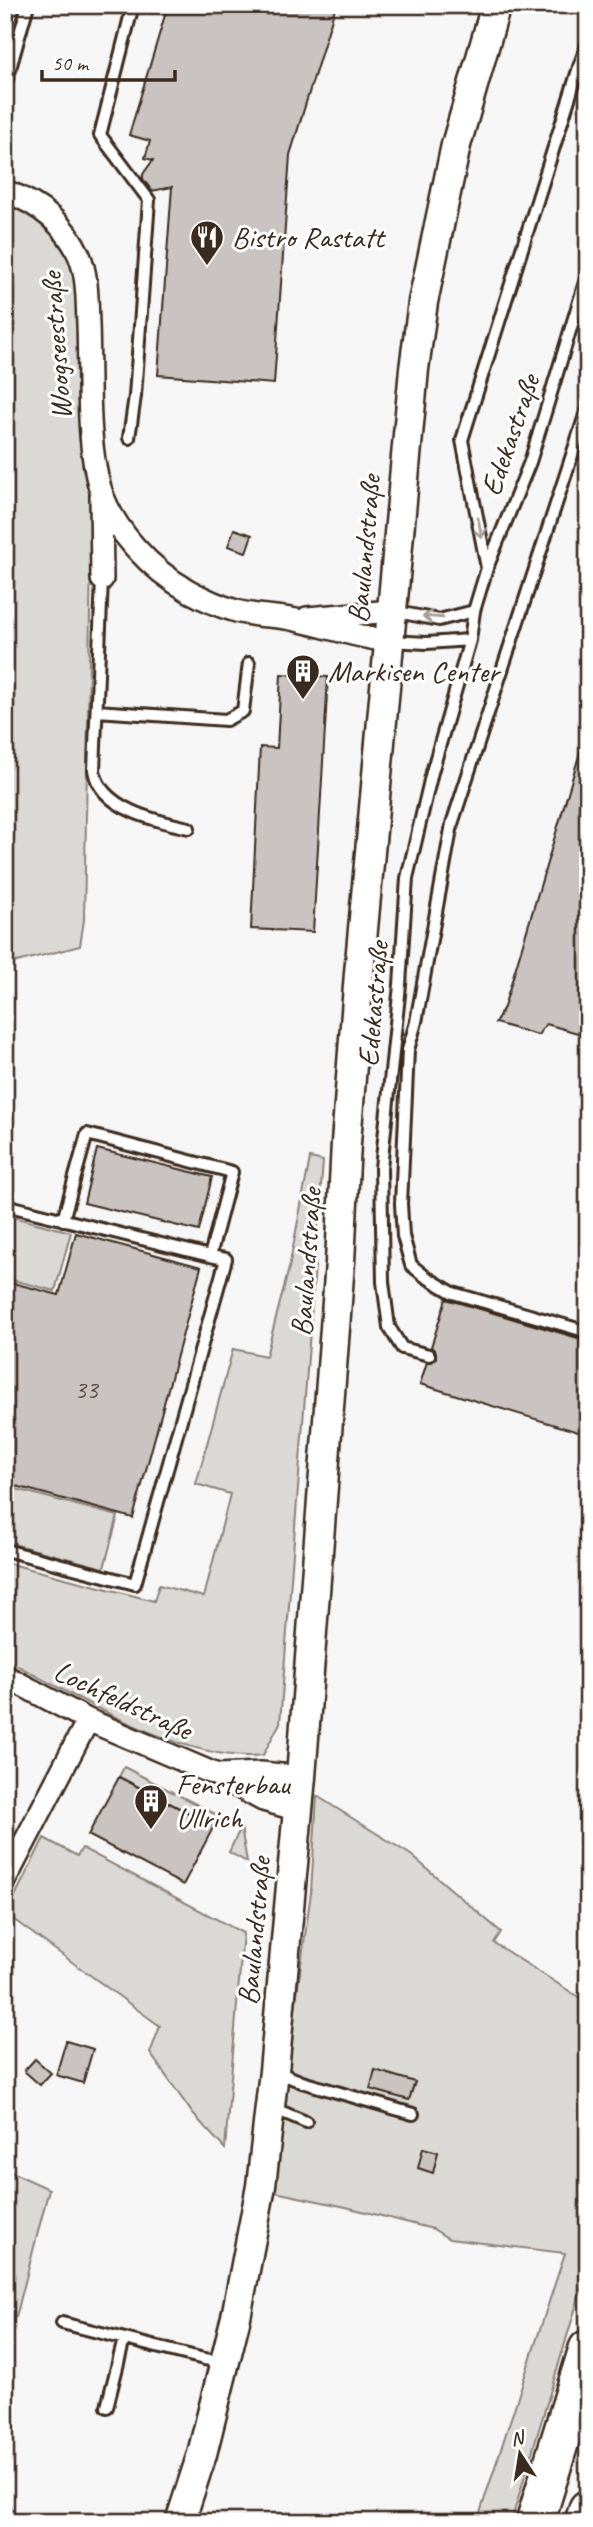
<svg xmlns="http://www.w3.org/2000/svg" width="593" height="2527" font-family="Caveat,sans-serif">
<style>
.green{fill:#dbd9d6;stroke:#8b827a;stroke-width:2}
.building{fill:#c9c3c1;stroke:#3b2a1e;stroke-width:2}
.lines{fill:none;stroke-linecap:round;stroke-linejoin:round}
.lane-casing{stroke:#3b2a1e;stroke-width:16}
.street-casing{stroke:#3b2a1e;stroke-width:26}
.secondary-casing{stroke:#3b2a1e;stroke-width:33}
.highway-casing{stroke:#3b2a1e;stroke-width:42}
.lane{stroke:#fff;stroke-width:10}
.street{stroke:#fff;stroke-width:21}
.secondary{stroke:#fff;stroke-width:28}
.highway{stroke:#fff;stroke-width:37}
.oneway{stroke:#a79f9a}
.labels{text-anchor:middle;stroke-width:6;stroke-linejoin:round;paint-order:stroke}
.number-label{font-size:26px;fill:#5e5047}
.poi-label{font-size:30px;fill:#3b2a1e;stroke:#fff;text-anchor:start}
.street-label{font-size:30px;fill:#3b2a1e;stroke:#fff}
</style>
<rect width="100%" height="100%" fill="#f7f6f6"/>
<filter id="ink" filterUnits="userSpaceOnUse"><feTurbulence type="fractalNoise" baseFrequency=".0143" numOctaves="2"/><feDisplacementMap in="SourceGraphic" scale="14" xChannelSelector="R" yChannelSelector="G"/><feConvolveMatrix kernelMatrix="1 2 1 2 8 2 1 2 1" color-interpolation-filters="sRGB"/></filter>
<g filter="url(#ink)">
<path class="green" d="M5 204 61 227 80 257 93 459 84 920 80 946 5 965V425L13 408 5 399Z
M310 1158 323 1161 280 1723 263 1755C187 1765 72 1694 5 1659V1569L7 1563 154 1601 159 1585 204 1597 230 1494 196 1484 233 1349 266 1356 289 1268Z
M5 1215 71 1232 55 1291 5 1278Z
M5 1486 118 1516 104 1568 5 1542Z
M124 1767 219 1816 214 1826 119 1777Z
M317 1796 411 1855 501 1932 494 1943 588 2003V2267L511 2522H477L565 2253 449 2239 433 2229 346 2207 270 2191 311 1892Z
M241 1827 247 1862 229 1852Z
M44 1838 77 1856 82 1848 243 1933 225 2149 193 2114 150 2053 160 2026 6 1914Z
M5 2169 49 2189 16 2317 5 2315Z"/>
<path class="building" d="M168 5H336L290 155 274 384 158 375 172 187 152 191 143 179V174L153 160 145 158 150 141 129 135Z
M234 529 252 535 246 552 228 546Z
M281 674 328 677 313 932 251 929 260 747 277 748Z
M584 739 588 740V1036L546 1024 538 1035 495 1023 504 1007Z
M97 1149 212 1177 199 1231 84 1203Z
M76 1233 201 1267 133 1518 5 1483V1281L59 1295Z
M446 1299 588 1341V1435L420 1384 427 1362H432L436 1358V1352L431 1347Z
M119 1777 214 1826 183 1885 88 1835Z
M66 2041 93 2049 83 2083 56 2075Z
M35 2059 51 2073 40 2085 24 2071Z
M375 2070 415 2082 409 2100 370 2089Z
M423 2148 438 2152 433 2173 418 2168Z"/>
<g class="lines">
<g class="lane-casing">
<path id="lane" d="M588 42 580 64 588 75
M5 86 28 5
M588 406 452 824 416 1022 408 1050 401 1204 403 1236 411 1265 426 1277 453 1293 588 1332
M129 438 135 396 149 200 100 135 133 5
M487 568 462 440 580 64 588 66
M102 579 94 770C100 809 156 821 189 828
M392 611 439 620 474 611
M389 641 427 643 470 640
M97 711 226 720 243 711 249 663
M5 1205 210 1256 232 1172 87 1134 63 1220
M429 1355 402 1348 389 1327 383 1282 381 1168 400 985 407 878 432 772 470 640 474 611 487 568 530 462 588 272
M5 1550 135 1584 226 1259 210 1256
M277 2072 302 2082 413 2114
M273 2108 306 2122
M62 2323 204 2359 224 2362
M107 2407 124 2339"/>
</g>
<g class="street-casing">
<path id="street" d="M5 191C37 203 65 223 79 255 88 276 87 302 88 324 90 373 86 442 100 488 113 530 151 570 189 591 202 598 219 606 233 610 253 617 276 615 296 620 328 627 357 637 389 641
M101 496 102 579
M307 618 392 611
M5 1676 88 1720 217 1775 263 1800 298 1810
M219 1775 261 1773 301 1777
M5 1880 88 1720"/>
</g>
<g class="secondary-casing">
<path id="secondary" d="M180 2522 202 2454 236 2317 261 2186 274 2071 301 1777 340 1262 346 1143 359 973 414 369 423 302 456 145 496 5"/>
</g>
<g class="highway-casing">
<path id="highway" d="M535 2522 588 2349
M584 2522 588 2509"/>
</g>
<use href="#lane" class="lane"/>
<use href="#street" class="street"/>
<use href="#secondary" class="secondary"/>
<use href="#highway" class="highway"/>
</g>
<defs><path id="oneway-shaft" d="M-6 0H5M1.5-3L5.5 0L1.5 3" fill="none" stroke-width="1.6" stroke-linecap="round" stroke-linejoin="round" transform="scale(1.75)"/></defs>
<g class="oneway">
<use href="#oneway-shaft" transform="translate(480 528) rotate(79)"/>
<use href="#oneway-shaft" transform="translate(433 617) rotate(-176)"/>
</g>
</g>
<defs>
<g id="restaurant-pin" transform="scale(1.75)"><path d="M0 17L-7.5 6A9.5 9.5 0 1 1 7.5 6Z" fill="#3b2a1e" stroke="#fff"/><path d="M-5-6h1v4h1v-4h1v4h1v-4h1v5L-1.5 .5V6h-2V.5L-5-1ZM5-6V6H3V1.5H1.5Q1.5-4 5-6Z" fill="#fff"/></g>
<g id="building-pin" transform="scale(1.75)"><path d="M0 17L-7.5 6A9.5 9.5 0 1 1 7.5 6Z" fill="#3b2a1e" stroke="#fff"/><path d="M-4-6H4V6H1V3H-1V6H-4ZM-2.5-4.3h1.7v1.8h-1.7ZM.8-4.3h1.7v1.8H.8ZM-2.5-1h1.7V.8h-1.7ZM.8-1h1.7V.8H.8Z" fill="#fff"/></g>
</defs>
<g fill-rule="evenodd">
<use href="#restaurant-pin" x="207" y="237"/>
<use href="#building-pin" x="303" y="671"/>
<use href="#building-pin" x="151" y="1801"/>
</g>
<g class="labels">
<g class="number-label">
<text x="86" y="1398">33</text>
</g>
<g class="poi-label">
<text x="232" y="247">Bistro Rastatt</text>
<text x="328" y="681">Markisen Center</text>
<text x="176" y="1794">Fensterbau<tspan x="176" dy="34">Ullrich</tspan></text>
</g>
<g class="street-label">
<text transform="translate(56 346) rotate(-94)" y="10">Woogseestraße</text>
<text transform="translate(510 435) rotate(-71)" y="10">Edekastraße</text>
<text transform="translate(364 549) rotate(-85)" y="10">Baulandstraße</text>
<text transform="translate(373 1004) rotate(-85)" y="10">Edekastraße</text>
<text transform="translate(306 1262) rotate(-86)" y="10">Baulandstraße</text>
<text transform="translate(123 1700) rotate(25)" y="10">Lochfeldstraße</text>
<text transform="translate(254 1931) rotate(-85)" y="10">Baulandstraße</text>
</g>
</g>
<rect width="593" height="2527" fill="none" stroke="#fff" stroke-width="28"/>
<rect x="14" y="14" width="565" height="2499" fill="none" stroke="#3b2a1e" stroke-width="2.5" filter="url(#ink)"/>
<g transform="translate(520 2454) rotate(348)" stroke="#ffffff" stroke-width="5" paint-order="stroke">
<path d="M0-5L12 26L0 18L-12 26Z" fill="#3b2a1e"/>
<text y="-10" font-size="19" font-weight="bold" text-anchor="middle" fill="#3b2a1e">N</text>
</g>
<path d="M42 70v10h133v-10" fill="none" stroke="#3b2a1e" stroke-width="3.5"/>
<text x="52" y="70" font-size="21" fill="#3b2a1e" stroke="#ffffff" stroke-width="5" paint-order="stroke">50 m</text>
</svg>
